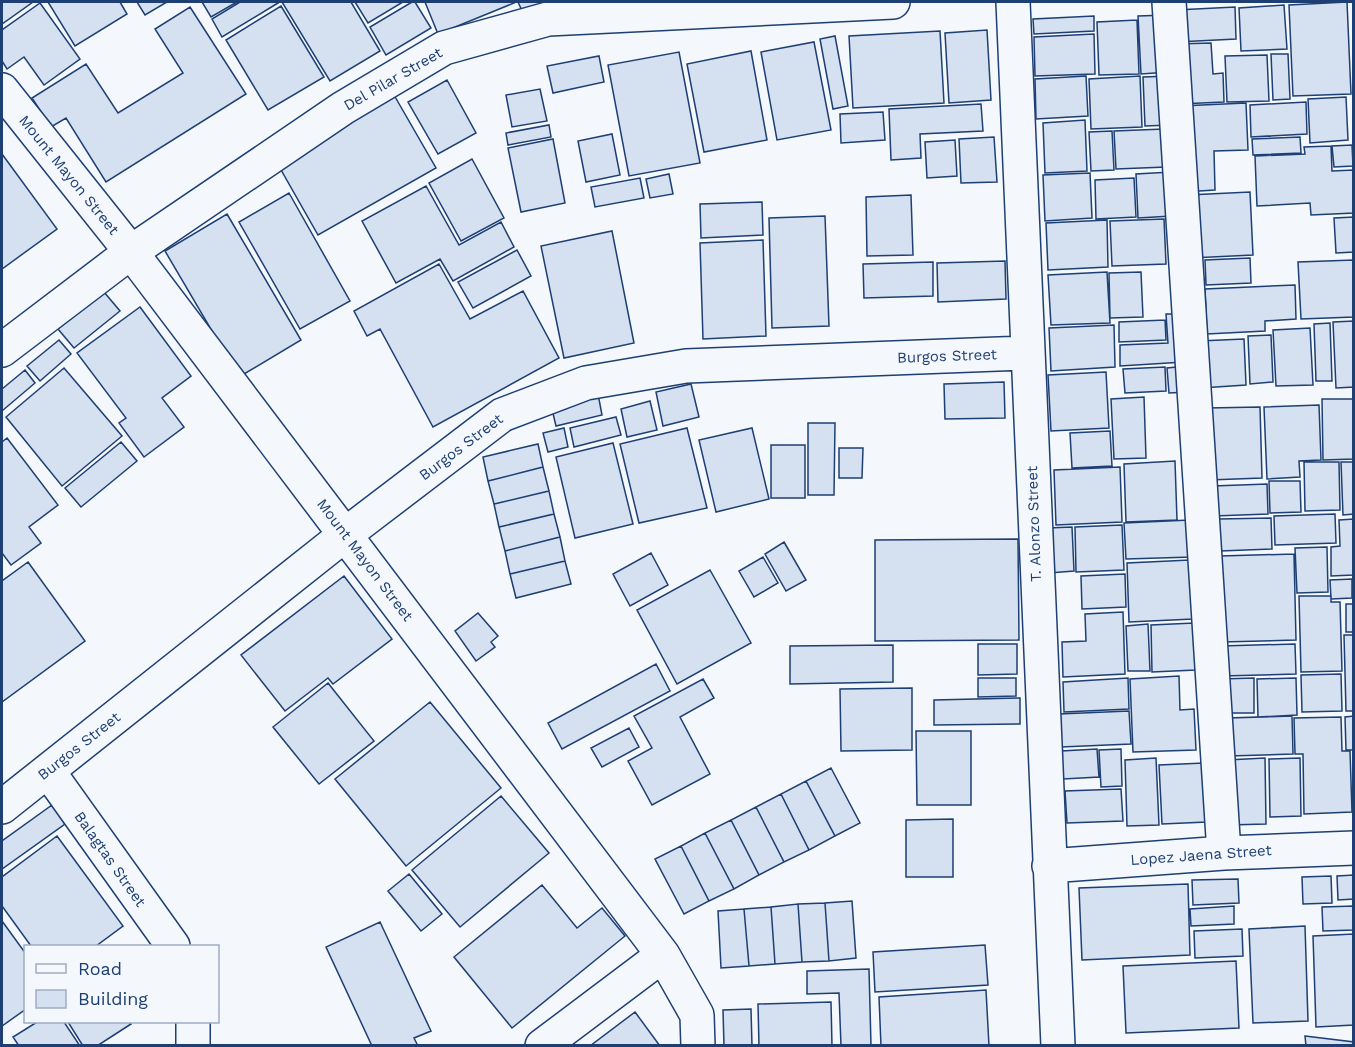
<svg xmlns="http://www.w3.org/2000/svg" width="1355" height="1047" font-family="'Work Sans',sans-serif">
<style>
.building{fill:#d5e0f0;stroke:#1d3f73;stroke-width:1.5}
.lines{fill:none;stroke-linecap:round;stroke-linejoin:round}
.minor-casing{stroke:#1d3f73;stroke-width:36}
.minor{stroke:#f4f7fb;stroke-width:33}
.labels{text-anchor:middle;stroke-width:4.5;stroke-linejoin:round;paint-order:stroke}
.street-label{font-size:15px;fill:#1d3f73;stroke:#f4f7fb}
</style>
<rect width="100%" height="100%" fill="#f4f7fb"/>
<path class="building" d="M2 2H33L2 24Z
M48 2H120L127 14 75 46Z
M137 2H167L145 15Z
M202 2H237L211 17Z
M240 2H277L278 3 222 37 212 19Z
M282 2H351L380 51 330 81Z
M355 2H403L368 23Z
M412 2H415L431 28 386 55 370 27Z
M425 2H513L514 3 438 34Z
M518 2H556L524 15Z
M1347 2 1351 94 1293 96 1289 5Z
M40 3 80 59 44 85 24 57 7 69 2 61V30Z
M1284 5 1287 49 1241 51 1239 8Z
M281 6 324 77 268 110 226 40Z
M190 7 246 94 106 182 66 118 51 127 32 98 86 64 118 113 183 73 155 29Z
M1235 7 1236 39 1177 42 1176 10Z
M1167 15 1169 72 1141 74 1138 16Z
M1094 16V31L1034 34 1033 19Z
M1137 20 1139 74 1099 75 1097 22Z
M987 30 991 100 949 103 945 33Z
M940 31 944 103 853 108 849 36Z
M1094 34 1095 74 1035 76 1034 37Z
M835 36 848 106 833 109 820 39Z
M814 42 831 130 777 140 761 52Z
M1211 43 1213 74 1223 73 1224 102 1179 104 1176 44Z
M751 51 767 140 704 152 687 64Z
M679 52 700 163 629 176 608 65Z
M1271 54H1288L1290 99 1273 100Z
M1267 55 1269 101 1227 102 1225 56Z
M599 56 604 82 553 93 547 66Z
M1086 76 1088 116 1036 119 1035 79Z
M1140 76 1142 127 1091 129 1089 79Z
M1169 76 1171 125 1145 126 1143 77Z
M447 80 476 133 438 154 408 102Z
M540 89 547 121 512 127 506 95Z
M394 95 436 168 318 235 276 161Z
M1346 97 1348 140 1310 143 1308 99Z
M1306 102 1307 134 1251 137 1250 105Z
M1246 103 1248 150 1214 151 1215 190 1183 192 1180 106Z
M981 104 983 131 920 134 921 158 891 160 889 109Z
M883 112 885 140 841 143 840 114Z
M1085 120 1087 171 1045 173 1043 123Z
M549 125 551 137 508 145 506 133Z
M1164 129 1166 167 1116 169 1114 131Z
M1112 131 1114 170 1091 171 1089 132Z
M612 134 620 175 586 182 578 141Z
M994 137 997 182 961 183 959 139Z
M1300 137 1301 153 1253 155 1252 139Z
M553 139 565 203 521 212 508 148Z
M955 140 957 176 927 178 925 142Z
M1352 145 1353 166 1334 167 1332 146Z
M1331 146 1332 171 1354 170V213L1311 215 1310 203 1257 206 1255 156 1305 154 1304 147Z
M2 154 57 229 2 269Z
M472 159 504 218 461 241 429 183Z
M1171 172 1172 216 1138 218 1136 174Z
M1090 173 1092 218 1045 221 1043 175Z
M669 174 673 194 650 198 646 179Z
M640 178 644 198 595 207 591 187Z
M1134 178 1136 217 1096 219 1095 180Z
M426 186 459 245 501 222 514 247 453 281 440 259 396 283 362 221Z
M1250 192 1253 255 1191 258 1188 195Z
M289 193 350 301 300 329 239 222Z
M911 195 913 255 867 256 866 197Z
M762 202 763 235 701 238 700 204Z
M227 214 301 340 239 377 165 251Z
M825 216 829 326 772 328 769 218Z
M1354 217V252L1336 253 1334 218Z
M1164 219 1166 264 1112 266 1110 221Z
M1107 220 1108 267 1048 270 1046 223Z
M612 231 634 343 564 358 541 246Z
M763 240 766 336 703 339 700 243Z
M517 250 531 276 473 308 458 282Z
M1250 258 1251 283 1206 285 1205 260Z
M1354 260V317L1301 319 1298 262Z
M1005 261 1006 299 938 302 937 263Z
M933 262V296L864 298 863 264Z
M439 264 470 319 523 291 559 358 433 427 380 329 367 336 354 311Z
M1107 272 1110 323 1051 325 1048 275Z
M1141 272 1143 317 1110 318 1109 273Z
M1295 285 1296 319 1265 321V331L1207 334 1205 289Z
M104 292 120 311 74 348 58 329Z
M140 307 191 376 162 398 184 427 144 457 119 423 126 418 77 353Z
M1166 314H1182L1184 362 1120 366V345L1168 343Z
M1165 320 1166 340 1119 342V322Z
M1354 321V387L1336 388 1333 322Z
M1330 323 1332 381H1316L1314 324Z
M1114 325 1115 367 1051 371 1049 328Z
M1310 328 1313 385 1276 386 1273 330Z
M1271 335 1273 382 1250 384 1248 336Z
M1244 339 1246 385 1201 388 1199 341Z
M59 340 71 354 40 381 27 366Z
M1187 366 1188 392 1169 393 1167 368Z
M1165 367 1166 391 1125 393 1123 369Z
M64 368 122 436 62 486 6 417Z
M25 370 35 383 2 411V389Z
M1106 372 1109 428 1051 431 1048 375Z
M1004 382 1005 418 945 419 944 384Z
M691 384 699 417 663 426 656 392Z
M598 394 602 415 556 426 551 405Z
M1144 397 1146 458 1114 459 1111 399Z
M1322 399H1354V459L1323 460Z
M650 401 657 430 627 437 621 409Z
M1319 405 1321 460 1299 461 1300 477 1267 479 1264 407Z
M1260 407 1262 478 1209 480 1207 408Z
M616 417 621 435 574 447 570 428Z
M808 423H835L834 495H808Z
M564 428 568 447 548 452 543 433Z
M687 428 707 508 639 523 620 444Z
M752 428 769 499 716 512 699 440Z
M1110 431 1112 466 1072 468 1070 433Z
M7 438 58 505 29 527 41 543 11 565 2 553V442Z
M121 442 137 461 81 507 65 488Z
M613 443 633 524 575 538 556 457Z
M538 444 543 467 488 481 483 457Z
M771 445H805V498H771Z
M839 448H863L862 478H839Z
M1175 461 1177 520 1126 522 1124 464Z
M1304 462H1339L1340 510 1305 511Z
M1341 462H1354V514L1343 515Z
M543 467 549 491 494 504 488 481Z
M1120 467 1122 522 1056 525 1054 470Z
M1269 481H1300L1301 512 1270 513Z
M1267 484 1268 514 1214 516 1213 486Z
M549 491 554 514 499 527 494 504Z
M554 514 560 537 505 551 499 527Z
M1335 514 1336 543 1275 545 1274 516Z
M1271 518 1272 549 1220 551 1219 519Z
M1354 519V575L1331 576V547L1340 546 1339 520Z
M1190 520 1192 557 1126 559 1124 523Z
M1122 525 1124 570 1076 572 1075 527Z
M1072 527 1074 571 1049 573 1047 528Z
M560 537 565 561 510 574 505 551Z
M1018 539 1019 640 875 641V540Z
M784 542 806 580 786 591 765 554Z
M1327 547 1328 592 1297 593 1295 548Z
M651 553 668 585 630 606 613 574Z
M1294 554 1296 640 1222 642 1220 556Z
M763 557 778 583 754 597 739 571Z
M1190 560 1193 619 1129 622 1127 563Z
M565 561 571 584 516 598 510 574Z
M28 562 85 641 2 702V581Z
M710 570 751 643 677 684 637 610Z
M1125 574 1126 607 1082 609 1081 576Z
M344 576 392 639 333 684 328 678 285 711 241 655Z
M1352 579V598L1331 599 1330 580Z
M1299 596H1331V602H1340L1342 671 1301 672Z
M1346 604H1354V632H1346Z
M1123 612 1125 674 1063 677 1062 642 1086 641 1085 614Z
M478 613 498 636 491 642 495 647 476 661 455 631Z
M1194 623 1196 670 1152 672 1151 625Z
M1148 624 1150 671H1128L1126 626Z
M1344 635H1354V711H1346Z
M978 644H1017V674L978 675Z
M1295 644 1296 674 1221 676V646Z
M893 645V682L790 684V646Z
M656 664 670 691 562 749 548 723Z
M1341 674 1342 711 1302 712 1301 675Z
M1179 676 1180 710 1194 709 1196 750 1133 752 1130 679Z
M978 678H1016V696L978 697Z
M1128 678 1129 709 1064 712 1063 682Z
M1254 678V713H1221V679Z
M1296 678 1297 715 1258 717 1257 679Z
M703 679 714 698 680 717 710 774 652 805 628 761 652 748 634 716Z
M328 683 374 741 319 784 273 727Z
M912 688V750L841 751 840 689Z
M1020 698V724L934 725V700Z
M430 702 501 788 406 866 335 779Z
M1129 711 1131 744 1061 747 1059 714Z
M1292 716 1293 754 1229 756 1228 718Z
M1354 716V750H1346L1345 717Z
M1341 717 1342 751H1350L1352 812 1304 814 1303 754H1295L1294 718Z
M629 728 639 747 602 767 591 748Z
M916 731H971V805H917Z
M1097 749 1099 777 1063 779 1061 751Z
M1121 749 1122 786 1101 787 1099 750Z
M1156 758 1159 825 1127 826 1125 760Z
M1265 758 1266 824 1229 825 1227 760Z
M1300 758 1301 816 1270 817 1269 759Z
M1204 763 1207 822 1162 824 1159 765Z
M831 768 860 823 835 836 806 781Z
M806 781 835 836 809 850 781 794Z
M1121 789 1123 821 1067 823 1065 791Z
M781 794 809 850 784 862 756 807Z
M501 796 549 853 460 927 412 870Z
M52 805 65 824 2 869V841Z
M756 807 784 862 759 875 731 820Z
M953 819V877H906V820Z
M731 820 759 875 734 889 705 833Z
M705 833 734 889 709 901 681 846Z
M57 836 123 926 96 946H31L2 906V877Z
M681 846 709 901 684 914 655 859Z
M409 874 442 914 421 931 388 891Z
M1354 875V899L1338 900 1337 876Z
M1331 876 1332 903 1303 904 1302 877Z
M1238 879 1239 903 1193 905 1192 880Z
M1188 884 1190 955 1082 960 1079 888Z
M542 885 577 928 602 908 625 936 512 1028 454 957Z
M852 901 856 958 829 961 825 903Z
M825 903 829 961 802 962 798 904Z
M798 904 802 962 775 964 771 907Z
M1234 906V924L1191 926 1190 909Z
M1354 906V930L1323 931 1322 907Z
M771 907 775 964 749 966 744 909Z
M744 909 749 966 721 968 718 911Z
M2 921 26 954V1009L2 1026Z
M380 922 431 1031 414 1038 418 1046H372L326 947Z
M1305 926 1308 1021 1253 1023 1249 929Z
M1242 929 1243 956 1195 958 1194 931Z
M1354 934V1025L1316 1027 1313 936Z
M985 945 988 985 875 992 873 952Z
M1236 961 1239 1028 1126 1033 1123 966Z
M869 969 871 1046H841L839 993 807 994V971Z
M986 990 989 1046H881L879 997Z
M831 1002 832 1046H759L758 1004Z
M751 1009 752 1046H724L723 1010Z
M635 1012 660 1046H590Z
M37 1022H64L80 1046H19L13 1037Z
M68 1022H129L131 1024 97 1046H83Z
M1305 1036 1354 1042V1046H1306Z"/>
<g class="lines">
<g class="minor-casing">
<path id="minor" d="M1013 2 1058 1046
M1169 2 1224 853
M2 90 131 252 663 955 697 1015 698 1046
M2 350 131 252 343 108 444 48 548 19 893 2
M48 771 173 946
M2 807 346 534 502 415 586 383 686 366 1027 353
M1049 866 1224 853 1354 848
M193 1046V1022
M542 1046 663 955"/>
</g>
<use href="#minor" class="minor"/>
</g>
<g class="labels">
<g class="street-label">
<text transform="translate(393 79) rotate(-30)" y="5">Del Pilar Street</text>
<text transform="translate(69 175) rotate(51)" y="5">Mount Mayon Street</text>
<text transform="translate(947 356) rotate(-2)" y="5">Burgos Street</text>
<text transform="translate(461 447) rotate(-37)" y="5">Burgos Street</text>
<text transform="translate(1034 524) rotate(-92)" y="5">T. Alonzo Street</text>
<text transform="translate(365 560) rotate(53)" y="5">Mount Mayon Street</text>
<text transform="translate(79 746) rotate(-38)" y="5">Burgos Street</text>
<text transform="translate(1201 855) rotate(-4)" y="5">Lopez Jaena Street</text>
<text transform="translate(110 859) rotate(55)" y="5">Balagtas Street</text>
</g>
</g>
<rect width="1355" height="1047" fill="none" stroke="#1d3f73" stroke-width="6"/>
<rect x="24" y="945" width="195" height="78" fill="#f4f7fb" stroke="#9eadc5" stroke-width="1.5"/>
<rect x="36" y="964" width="30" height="9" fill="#f4f7fb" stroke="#9eadc5" stroke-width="1.5"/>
<text x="78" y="975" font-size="18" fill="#1d3f73">Road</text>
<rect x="36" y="990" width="30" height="18" fill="#d5e0f0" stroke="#9eadc5" stroke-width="1.5"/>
<text x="78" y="1005" font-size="18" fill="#1d3f73">Building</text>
</svg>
